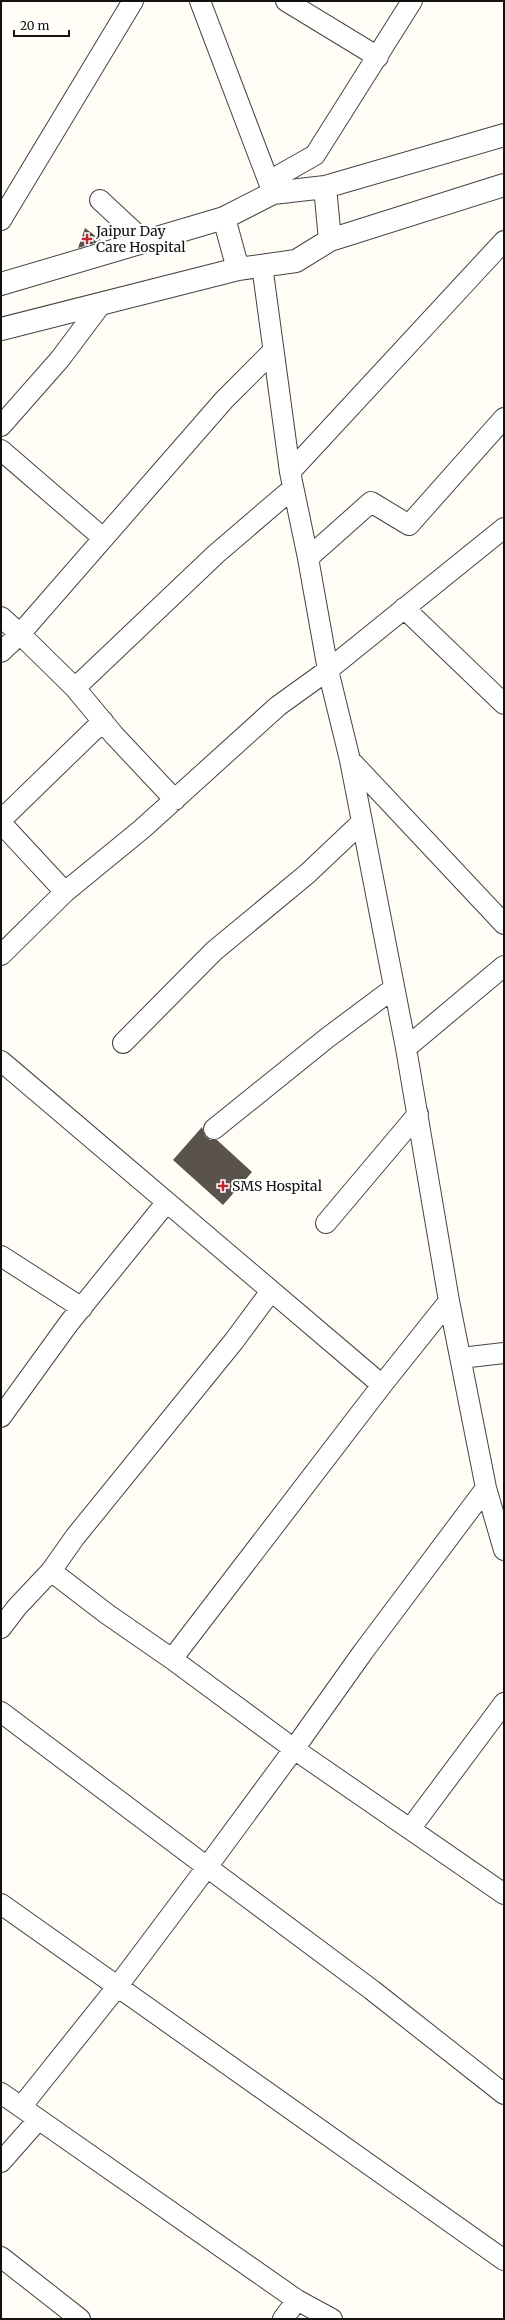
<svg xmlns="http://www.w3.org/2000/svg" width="505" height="2320" font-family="Merriweather,serif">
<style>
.building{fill:#5a524d}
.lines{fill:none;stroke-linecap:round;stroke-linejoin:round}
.minor-casing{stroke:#444;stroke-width:22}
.tertiary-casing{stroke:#444;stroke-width:24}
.minor{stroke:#fff;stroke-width:20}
.tertiary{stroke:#fff;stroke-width:22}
.poi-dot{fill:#c4262e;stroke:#fff;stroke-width:1.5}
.labels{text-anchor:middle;stroke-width:4;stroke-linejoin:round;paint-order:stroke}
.poi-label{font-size:14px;fill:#111;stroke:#fff;text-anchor:start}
</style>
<rect width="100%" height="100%" fill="#fffdf5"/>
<path class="building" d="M85 228 102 241 78 248Z
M202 1127 205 1136 210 1140H217L252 1172 223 1205 173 1160Z"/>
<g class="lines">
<g class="minor-casing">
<path id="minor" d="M200 1 273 193
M286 1 378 57
M269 181 315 155 412 1
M100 200 145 242
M1 220 133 1
M262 265 290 472 308 558 328 670 350 760 406 1048 449 1301 486 1488 504 1550
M1 426 60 359 102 303
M1 450 103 538
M290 472 504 241
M308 558 371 502 409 525 504 418
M404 608 504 704
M1 617 20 634 224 400 273 351
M1 652 20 634 75 688
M350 760 504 924
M175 800 114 735 75 688 216 554 293 488
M1 820 103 721
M1 823 65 892
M1 955 65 892 142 829 278 706 328 670 504 528
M123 1043 214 951 307 874 362 822
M406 1048 504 966
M1 1061 382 1385
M214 1129 327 1038 394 988
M326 1223 418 1114
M1 1256 82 1308
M449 1301 382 1385 172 1659 294 1749 363 1652 486 1488
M461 1358 504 1353
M1 1417 69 1323 166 1203
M1 1628 17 1607 51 1571
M172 1659 107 1614 51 1571 75 1537 234 1341 271 1291
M1 1712 207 1867 117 1987 21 2107 297 2300 332 2319
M410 1829 504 1703
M504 1894 294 1749 207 1867 372 1990 504 2094
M1 1904 504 2260
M1 2093 21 2107
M1 2162 38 2120
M1 2257 80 2319
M283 2319 297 2300"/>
</g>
<g class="tertiary-casing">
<path id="tertiary" d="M325 187 504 135
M330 240 504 185
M1 284 224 218
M1 329 238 269 296 261 330 240 325 187 273 193 224 218 238 269"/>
</g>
<use href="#minor" class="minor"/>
<use href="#tertiary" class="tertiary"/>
</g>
<g class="poi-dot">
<path d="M85 233h4v4h4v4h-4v4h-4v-4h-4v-4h4z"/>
<path d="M221 1180h4v4h4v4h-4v4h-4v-4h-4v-4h4z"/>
</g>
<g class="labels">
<g class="poi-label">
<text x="96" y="236">Jaipur Day<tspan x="96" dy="16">Care Hospital</tspan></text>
<text x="232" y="1191">SMS Hospital</text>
</g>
</g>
<rect width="505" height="2320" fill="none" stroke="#111111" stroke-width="4"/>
<path d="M14 30v6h55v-6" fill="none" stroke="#111111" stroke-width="2"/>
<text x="20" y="30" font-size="12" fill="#111111" stroke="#ffffff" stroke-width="3" paint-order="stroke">20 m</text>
</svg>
